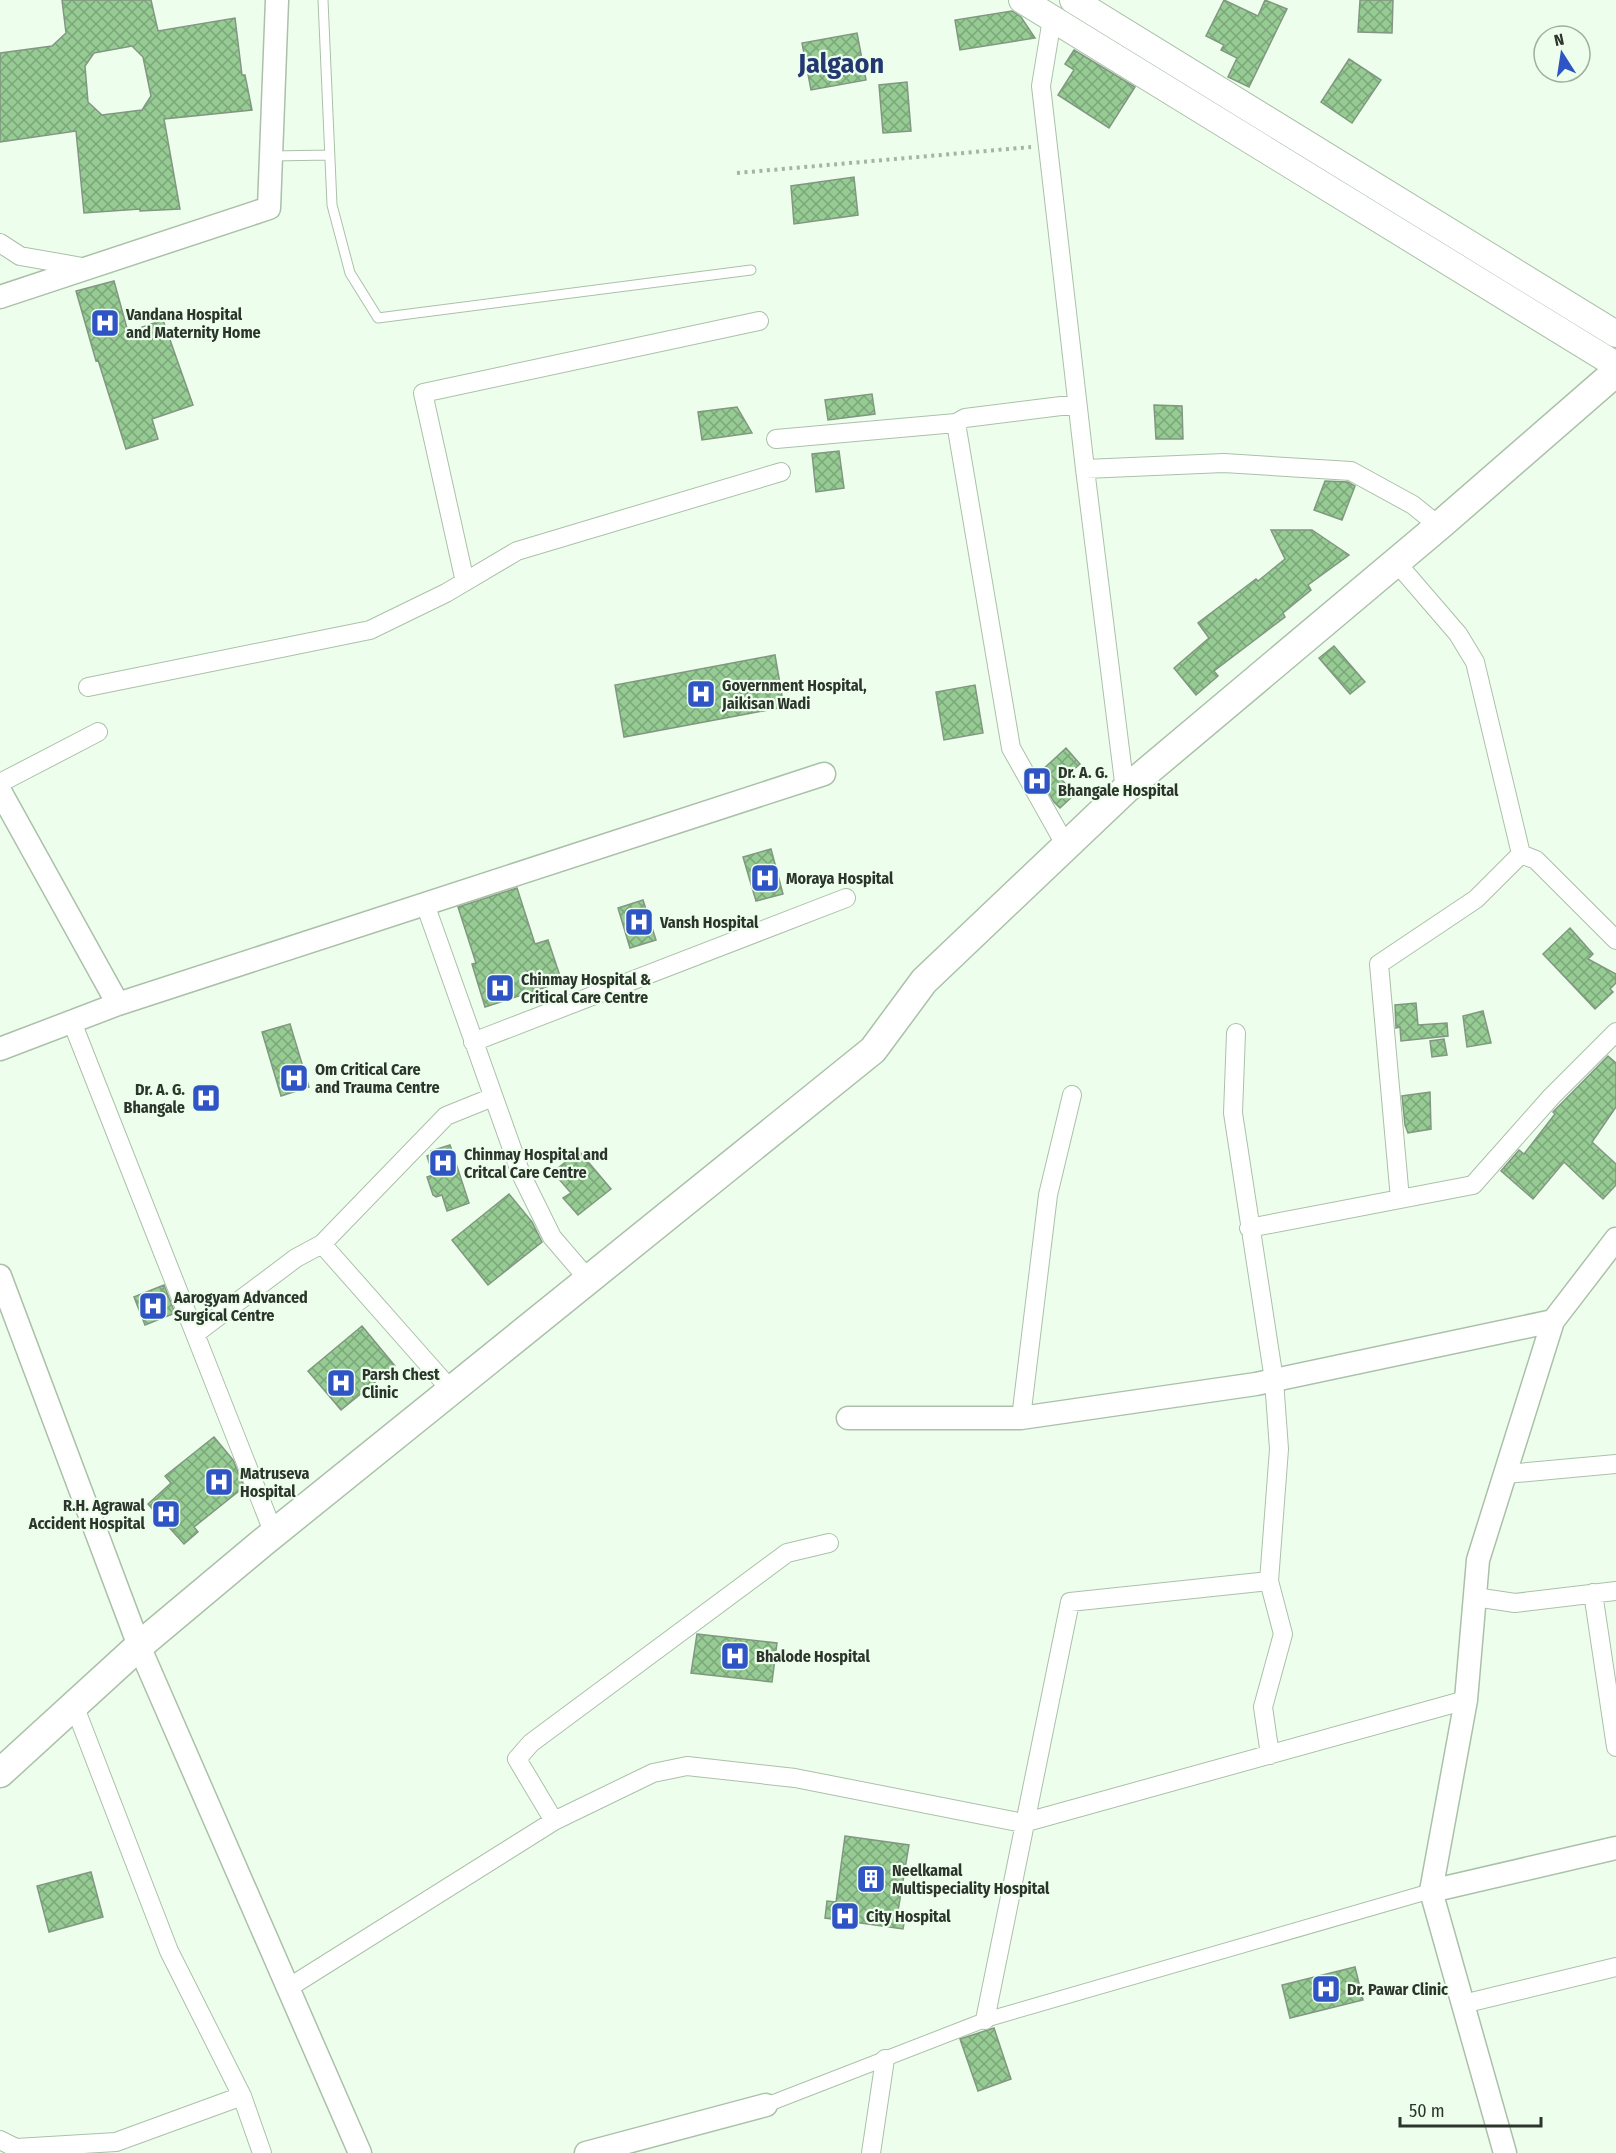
<svg xmlns="http://www.w3.org/2000/svg" width="1616" height="2153" font-family="'Fira Sans Condensed',sans-serif">
<style>
.building{fill:url(#building-cross-hatch);stroke:#829781;stroke-width:1.5;fill-rule:evenodd}
.lines{fill:none;stroke-linecap:round;stroke-linejoin:round}
.service-casing{stroke:#abc0a9;stroke-width:11}
.pedestrian-casing{stroke:#abc0a9;stroke-width:16}
.minor-casing{stroke:#abc0a9;stroke-width:20}
.tertiary-casing{stroke:#abc0a9;stroke-width:25}
.secondary-casing{stroke:#abc0a9;stroke-width:28}
.primary-casing{stroke:#abc0a9;stroke-width:31}
.path{stroke:#a5b4a5;stroke-width:4;stroke-dasharray:3 4.5;stroke-linecap:butt}
.service{stroke:#fff;stroke-width:9}
.pedestrian{stroke:#fff;stroke-width:14}
.minor{stroke:#fff;stroke-width:18}
.tertiary{stroke:#fff;stroke-width:22}
.secondary{stroke:#fff;stroke-width:26}
.primary{stroke:#fff;stroke-width:28}
.labels{text-anchor:middle;stroke-width:4.5;stroke-linejoin:round;paint-order:stroke}
.poi-label{font-size:16px;font-weight:bold;fill:#2c352c;stroke:#edffec;text-anchor:start}
.town-label{font-size:28px;font-weight:bold;fill:#233870;stroke:#edffec}
</style>
<defs>
<pattern id="building-cross-hatch" width="8" height="8" patternUnits="userSpaceOnUse" patternTransform="scale(1.5)"><rect width="8" height="8" fill="#97cb94"/><path d="M0 0l8 8M0 8l8-8" fill="none" stroke="#7ba679"/></pattern>
</defs>
<rect width="100%" height="100%" fill="#edffec"/>
<path class="building" d="M62 0H151L158 31 235 18 242 75H245L252 110 164 119 180 209 140 211V209L84 213 76 131 0 142V53L52 46 66 33ZM132 46 143 57 151 96 142 110 102 115 88 102 85 66 94 53Z
M1224 0 1258 16 1265 0 1287 9 1249 87 1228 77 1237 58 1221 50 1224 45 1206 36Z
M1360 0H1393L1392 33 1358 32Z
M1012 11 1021 17 1035 38 960 50 955 20Z
M857 33 866 80 811 90 802 43Z
M1074 50 1135 87 1109 128 1058 95 1074 70 1065 64Z
M1349 59 1381 80 1352 123 1321 102Z
M907 82 911 131 883 133 879 85Z
M854 177 858 215 794 224 791 186Z
M114 281 128 332 163 320 193 405 152 419 158 439 126 449 98 360 96 361 76 291Z
M872 394 875 414 828 420 825 400Z
M1154 405 1182 406 1183 439H1156Z
M737 407 752 433 702 440 698 412Z
M839 451 844 488 816 492 812 454Z
M1325 481 1348 482 1355 486 1342 520 1314 510Z
M1271 530H1312L1349 555 1308 585 1311 590 1283 613 1285 617 1214 671 1218 676 1196 695 1174 668 1209 638 1198 623 1256 579 1258 581 1285 559Z
M1334 646 1365 682 1350 694 1319 658Z
M775 655 784 707 624 737 615 685Z
M975 685 983 733 944 740 936 692Z
M1066 748 1080 764 1062 780 1075 794 1060 808 1054 802 1038 774Z
M771 849 783 894 756 901 743 857Z
M517 888 535 944 548 940 562 982 485 1007 472 964 476 963 458 907Z
M643 900 656 940 630 948 618 908Z
M1570 928 1593 954 1588 959 1616 974V983L1610 989 1613 992 1595 1009 1543 954Z
M1416 1003 1418 1025 1447 1023 1448 1036 1401 1041 1400 1027 1396 1028 1395 1005Z
M1483 1011 1491 1043 1467 1047 1463 1016Z
M290 1024 309 1087 281 1096 262 1032Z
M1444 1039 1447 1055 1432 1057 1430 1041Z
M1608 1056 1616 1063V1107L1592 1142 1616 1164V1185L1603 1199 1564 1162 1533 1199 1501 1171 1519 1150 1524 1154 1555 1114 1553 1112Z
M1430 1092 1431 1129 1408 1133 1405 1125 1402 1096Z
M450 1145 469 1203 447 1211 442 1195 436 1197 433 1195 427 1177 433 1175 427 1156 432 1154 431 1151Z
M579 1151 611 1189 578 1215 563 1198 571 1193 553 1172Z
M509 1194 532 1222 542 1242 488 1285 452 1240Z
M164 1285 175 1313 145 1325 134 1297Z
M362 1326 395 1366 341 1410 308 1371Z
M214 1437 233 1460 244 1487 194 1527 198 1532 184 1544 148 1504 171 1483 165 1476Z
M697 1634 777 1643 772 1682 691 1673Z
M845 1836 909 1845 898 1911 906 1912 903 1929 825 1918 827 1901 836 1902Z
M91 1872 103 1917 49 1932 37 1886Z
M1355 1967 1363 2000 1290 2018 1282 1985Z
M994 2028 1011 2079 978 2091 960 2039Z"/>
<g class="lines">
<g class="service-casing">
<path id="service" d="M323 0 332 205 350 273 378 318 751 270
M272 156 330 155"/>
</g>
<g class="pedestrian-casing">
<path id="pedestrian" d="M766 2105 985 2020 1431 1891"/>
</g>
<g class="minor-casing">
<path id="minor" d="M1052 19 1041 86 1085 469 1125 790
M0 243 20 256 88 268
M956 423 1011 748 1066 846
M776 439 956 423 965 418 1077 404
M1085 469 1224 463 1351 471 1413 505 1439 526
M1396 562 1458 634 1475 662 1521 854 1536 860 1616 940
M465 582 423 393 759 321
M88 687 370 630 446 593 517 551 781 472
M0 783 98 732
M425 904 521 1174 552 1237 588 1279
M72 1022 274 1534
M1236 1033 1233 1113 1274 1380 1279 1449 1269 1581 1283 1634 1263 1707 1270 1755
M473 1042 846 898
M1400 1199 1379 964 1476 899 1521 854
M1249 1228 1473 1185 1552 1096 1616 1032
M322 1244 451 1390
M195 1334 296 1258 322 1244 446 1116 493 1097
M1021 1418 1048 1195 1072 1095
M1506 1474 1616 1464
M1593 1593 1616 1747
M1475 1597 1515 1603 1616 1591
M74 1705 169 1951 242 2096 262 2153
M554 1821 517 1759 531 1743 787 1553 829 1543
M288 1988 554 1821 653 1773 687 1766 795 1778 1023 1823 1466 1700
M1463 2004 1616 1967
M985 2020 1070 1602 1269 1581
M0 2140 16 2148 116 2142 242 2096
M871 2153 885 2059"/>
</g>
<g class="tertiary-casing">
<path id="tertiary" d="M0 297 269 208 277 0
M0 791 118 1004
M0 1049 118 1004 824 774
M0 1276 139 1646 360 2153
M848 1418H1021L1256 1384 1553 1321
M1431 1891 1616 1848
M586 2153 766 2105
M1505 2153 1431 1891 1466 1700 1478 1560 1553 1321 1616 1239"/>
</g>
<g class="secondary-casing">
<path id="secondary" d="M1022 0 1616 365
M1073 0 1616 334"/>
</g>
<g class="primary-casing">
<path id="primary" d="M0 1773 139 1646 262 1543 873 1050 924 981 1125 790 1439 526 1616 372"/>
</g>
<path class="path" d="M737 173 1031 147"/>
<use href="#service" class="service"/>
<use href="#pedestrian" class="pedestrian"/>
<use href="#minor" class="minor"/>
<use href="#tertiary" class="tertiary"/>
<use href="#secondary" class="secondary"/>
<use href="#primary" class="primary"/>
</g>
<defs>
<g id="hospital-square" transform="scale(1.5)"><rect x="-9" y="-9" width="18" height="18" rx="4" fill="#2f54c4" stroke="#edffec"/><path d="M-5-5h3v3.5h4V-5h3V5h-3V1.5h-4V5h-3Z" fill="#fff"/></g>
<g id="building-square" transform="scale(1.5)"><rect x="-9" y="-9" width="18" height="18" rx="4" fill="#2f54c4" stroke="#edffec"/><path d="M-4-6H4V6H1V3H-1V6H-4ZM-2.5-4.3h1.7v1.8h-1.7ZM.8-4.3h1.7v1.8H.8ZM-2.5-1h1.7V.8h-1.7ZM.8-1h1.7V.8H.8Z" fill="#fff"/></g>
</defs>
<g fill-rule="evenodd">
<use href="#hospital-square" x="105" y="323"/>
<use href="#hospital-square" x="701" y="694"/>
<use href="#hospital-square" x="1037" y="781"/>
<use href="#hospital-square" x="765" y="878"/>
<use href="#hospital-square" x="639" y="922"/>
<use href="#hospital-square" x="500" y="988"/>
<use href="#hospital-square" x="294" y="1078"/>
<use href="#hospital-square" x="206" y="1098"/>
<use href="#hospital-square" x="443" y="1163"/>
<use href="#hospital-square" x="153" y="1306"/>
<use href="#hospital-square" x="341" y="1383"/>
<use href="#hospital-square" x="219" y="1482"/>
<use href="#hospital-square" x="166" y="1514"/>
<use href="#hospital-square" x="735" y="1656"/>
<use href="#building-square" x="871" y="1879"/>
<use href="#hospital-square" x="845" y="1916"/>
<use href="#hospital-square" x="1326" y="1989"/>
</g>
<g class="labels">
<g class="poi-label">
<text x="126" y="320">Vandana Hospital<tspan x="126" dy="18">and Maternity Home</tspan></text>
<text x="722" y="691">Government Hospital,<tspan x="722" dy="18">Jaikisan Wadi</tspan></text>
<text x="1058" y="778">Dr. A. G.<tspan x="1058" dy="18">Bhangale Hospital</tspan></text>
<text x="786" y="884">Moraya Hospital</text>
<text x="660" y="928">Vansh Hospital</text>
<text x="521" y="985">Chinmay Hospital &amp;<tspan x="521" dy="18">Critical Care Centre</tspan></text>
<text x="315" y="1075">Om Critical Care<tspan x="315" dy="18">and Trauma Centre</tspan></text>
<text x="185" y="1095" text-anchor="end">Dr. A. G.<tspan x="185" dy="18">Bhangale</tspan></text>
<text x="464" y="1160">Chinmay Hospital and<tspan x="464" dy="18">Critcal Care Centre</tspan></text>
<text x="174" y="1303">Aarogyam Advanced<tspan x="174" dy="18">Surgical Centre</tspan></text>
<text x="362" y="1380">Parsh Chest<tspan x="362" dy="18">Clinic</tspan></text>
<text x="240" y="1479">Matruseva<tspan x="240" dy="18">Hospital</tspan></text>
<text x="145" y="1511" text-anchor="end">R.H. Agrawal<tspan x="145" dy="18">Accident Hospital</tspan></text>
<text x="756" y="1662">Bhalode Hospital</text>
<text x="892" y="1876">Neelkamal<tspan x="892" dy="18">Multispeciality Hospital</tspan></text>
<text x="866" y="1922">City Hospital</text>
<text x="1347" y="1995">Dr. Pawar Clinic</text>
</g>
<g class="town-label">
<text x="841" y="73">Jalgaon</text>
</g>
</g>
<g transform="translate(1562 54) rotate(348)"><circle r="28" fill="#edffec" stroke="#a0ae9f" stroke-width="1.5"/>
<path d="M0-4.5L10 22L0 15L-10 22Z" fill="#2f54c4"/>
<text y="-9" font-size="16" font-weight="bold" text-anchor="middle" fill="#2c352c">N</text>
</g>
<path d="M1400 2117v9h141v-9" fill="none" stroke="#2c352c" stroke-width="3"/>
<text x="1409" y="2117" font-size="18" fill="#2c352c" stroke="#edffec" stroke-width="4.5" paint-order="stroke">50 m</text>
</svg>
